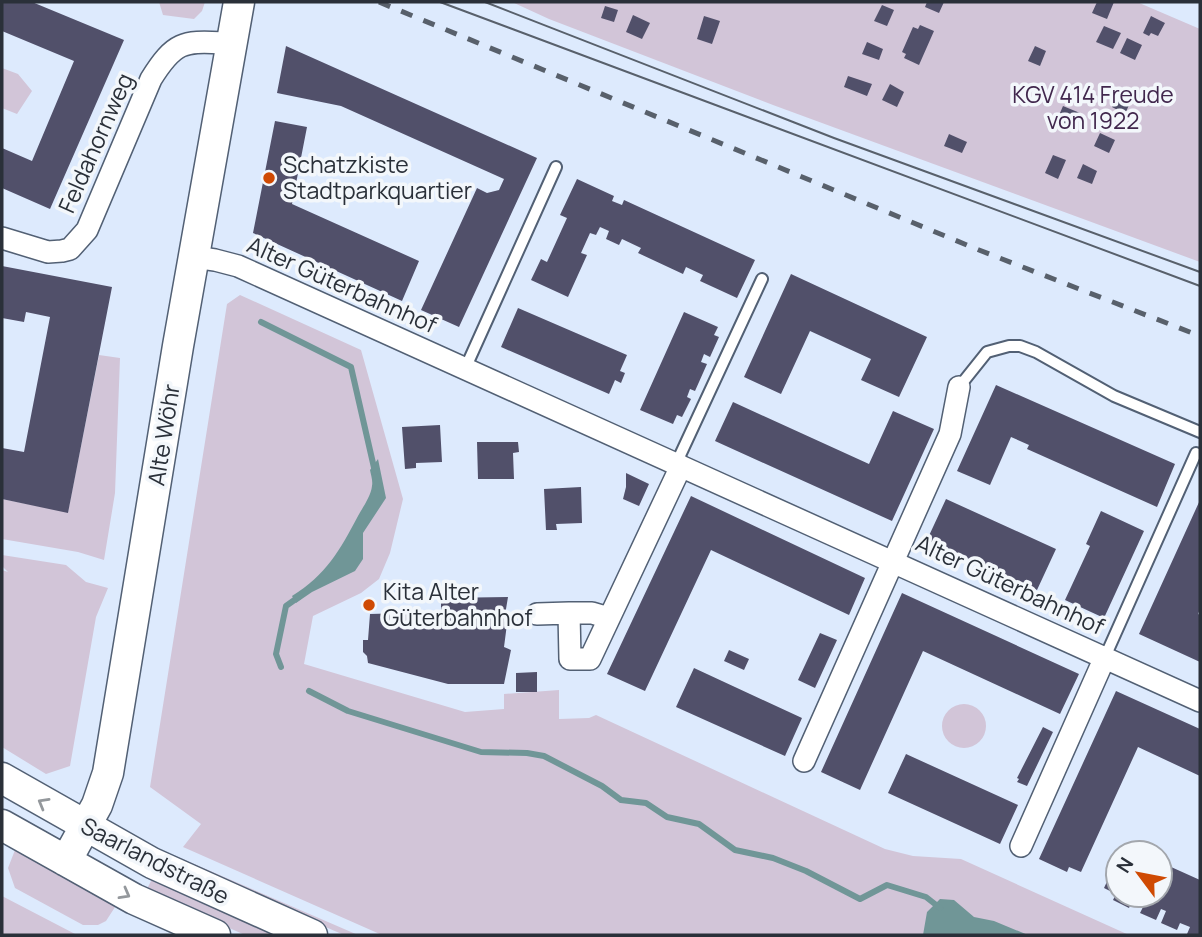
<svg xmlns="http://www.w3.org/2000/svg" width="1202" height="937" font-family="Manrope,sans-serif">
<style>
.green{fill:#d2c5d8}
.water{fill:#709697}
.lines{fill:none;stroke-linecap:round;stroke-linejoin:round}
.stream{stroke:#709697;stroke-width:6}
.building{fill:#51506a}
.lane-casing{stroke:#526074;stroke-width:14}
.street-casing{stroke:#526074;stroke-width:24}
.secondary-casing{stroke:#526074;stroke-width:33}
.lane{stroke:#fff;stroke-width:10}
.street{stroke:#fff;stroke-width:21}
.secondary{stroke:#fff;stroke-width:30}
.tram{stroke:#58606b;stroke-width:2}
.rail{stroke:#58606b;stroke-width:5;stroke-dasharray:12 12;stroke-linecap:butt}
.oneway{stroke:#94989c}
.poi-dot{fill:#cf4a03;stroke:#f3f7fb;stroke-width:2.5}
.labels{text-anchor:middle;stroke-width:7;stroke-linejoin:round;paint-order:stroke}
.park-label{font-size:23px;fill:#41274d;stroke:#f3f7fb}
.street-label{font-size:23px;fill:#2a3039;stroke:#f3f7fb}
.poi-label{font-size:23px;fill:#2a3039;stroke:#f3f7fb;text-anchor:start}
</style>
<rect width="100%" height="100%" fill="#ddeafd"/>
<path class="green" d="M159 2H205L202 11 194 19 163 15Z
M512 2H1137L1200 29V262L773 105 549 19Z
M2 68 18 74 32 91 17 114 2 108Z
M240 295 361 350 403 499 390 553 379 579 361 593 313 616 304 664 465 712 504 709V694L559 690V719L589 718 596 715 885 849 913 856 961 859 1129 935H382L183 847 201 824 150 787 227 304Z
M99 355 120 358 115 493 104 560 78 552 2 539V499L68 512Z
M2 555 66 565 86 582 108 588 96 617 70 766 46 774 2 747V570L8 572 2 566Z
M942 726a22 22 0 1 1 44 0a22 22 0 1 1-44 0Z
M15 850 117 904 106 921 98 925H83L15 888 8 868Z
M171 854 358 935H344L169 859Z
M153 877 286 935H245L146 891Z
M2 896 77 935H2Z"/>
<path class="water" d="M378 459 386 498 363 533V559L355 571 312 592 296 603 292 596C326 575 340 550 358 516 363 507 371 496 372 486 373 481 371 475 370 470Z
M940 899 954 900 974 917 994 921 1028 935H923L927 912Z"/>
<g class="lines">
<path class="stream" d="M261 322 351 367 375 472
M281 667 276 654 286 606 300 596
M309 691 348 711 481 752 527 753 544 756 602 786 621 800 646 803 667 817 699 824 735 850 773 858 806 871 860 899 887 885 926 897 940 908"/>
</g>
<path class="building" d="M2 2H32L124 40 50 209 2 188V148L32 161 74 61 2 31Z
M927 2H944L939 13 925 7Z
M1097 2H1114L1107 19 1092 13Z
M882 5 894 10 887 26 874 21Z
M605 6 618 10 614 22 601 18Z
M633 15 650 23 642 39 626 32Z
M704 16 720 21 712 44 697 39Z
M1151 16 1165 23 1158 36 1151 33 1149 36 1143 33Z
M920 25 934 31 919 65 904 58 906 54 902 52 913 27 918 29Z
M1104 26 1121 33 1113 49 1096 42Z
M1127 38 1142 45 1135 60 1120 53Z
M867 42 883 49 879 60 862 54Z
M286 46 537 158 459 327 421 310 477 188 487 193 499 190 504 179 341 106 277 93Z
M1035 46 1046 51 1040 66 1028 61Z
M848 76 872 84 867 96 844 87Z
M890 84 904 92 897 107 882 100Z
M1120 89 1133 96 1125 114 1112 107Z
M1063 106 1080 113 1074 127 1057 120Z
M275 121 307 127 292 204 419 261 402 301 253 233Z
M1100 133 1115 140 1109 153 1094 146Z
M949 134 967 142 962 153 944 146Z
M1053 155 1066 160 1058 179 1045 173Z
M1083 164 1097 171 1092 184 1077 178Z
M577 179 614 196 612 201 622 205 624 200 755 260 737 298 700 281 703 275 686 267 683 274 638 253 641 248 622 239 619 245 606 239 609 231 600 227 596 235 590 233 581 253 587 255 568 297 531 280 541 259 547 262 567 218 560 215Z
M2 266 112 287 68 513 2 499V448L24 452 50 317 26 312 24 322 2 318Z
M791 274 927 337 899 397 861 380 871 359 810 331 781 394 744 377Z
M518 308 627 355 620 371 625 373 621 383 615 380 609 394 501 347Z
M684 312 718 327 714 335 719 337 710 357 704 354 701 362 707 364 695 391 690 389 687 397 691 399 682 417 677 415 673 424 640 410Z
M996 385 1175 464 1157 507 1027 449 1029 445 1011 437 990 485 957 471Z
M733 402 869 464 893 411 934 429 892 521 715 441Z
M440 425 442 462 416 463V468L405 469 402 427Z
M477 442H518L519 452 513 453 514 479H478Z
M626 473 649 484 639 506 623 499 626 487Z
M581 487 582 523 556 524 557 530H546L544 489Z
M691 496 865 578 849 615 711 550 645 691 607 674Z
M946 499 1056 549 1037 590 927 540Z
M1200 500V609L1198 614 1200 615V662L1139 634Z
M1101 511 1144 531 1104 618 1065 600 1090 546 1086 544Z
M902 593 1079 674 1060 714 923 651 860 790 821 772Z
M508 597 504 621 507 624 504 647 511 650 504 684H448L368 663 367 656 363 652V640H368L370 614 441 612V598Z
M820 633 837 640 815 688 798 680Z
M729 650 749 659 744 670 724 661Z
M694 668 802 718 785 756 676 707Z
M537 672V692H516V673Z
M1116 691 1200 729V776L1138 747 1081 872 1069 867 1067 872 1039 859Z
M1043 727 1053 732 1027 786 1017 782 1019 779 1017 778Z
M906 754 1018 805 1000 844 888 793Z
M1118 858V895H1160V862L1200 880V935L1187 934 1190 927 1180 923 1177 930 1161 923 1166 911 1161 909 1156 920 1140 913 1146 901 1134 896 1129 908 1113 900 1116 894 1104 888Z"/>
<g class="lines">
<g class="lane-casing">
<path id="lane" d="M465 369 556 167
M959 387 987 352 1009 346H1020L1036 352 1114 396 1200 432
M676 464 762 279
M1105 657 1196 453"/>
</g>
<g class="street-casing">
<path id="street" d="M2 238 48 252 62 251 70 249 87 230 151 79C177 37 186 42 232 43
M194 257 215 260 238 266 1200 701
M537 614 569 613
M609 618 592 613H569L570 659H590L681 466
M804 761 950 434 959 387
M1021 846 1105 657"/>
</g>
<g class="secondary-casing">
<path id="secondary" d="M2 778 152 863 312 935
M2 825 134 899 215 935
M66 861 97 805 108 773 178 346 239 2"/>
</g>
<use href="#lane" class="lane"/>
<use href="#street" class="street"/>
<use href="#secondary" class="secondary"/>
<path class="tram" d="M440 2 1200 286
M485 2 834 138 1200 272"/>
<path class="rail" d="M379 2 979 250 1200 336"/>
</g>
<defs><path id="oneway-chevron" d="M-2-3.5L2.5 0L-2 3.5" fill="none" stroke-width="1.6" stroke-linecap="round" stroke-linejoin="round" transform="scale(1.75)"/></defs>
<g class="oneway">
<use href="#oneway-chevron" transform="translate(43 803) rotate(-150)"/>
<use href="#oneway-chevron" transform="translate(125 894) rotate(29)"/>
</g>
<g class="poi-dot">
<circle cx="269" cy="178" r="7"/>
<circle cx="369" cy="605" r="7"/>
</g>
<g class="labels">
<g class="park-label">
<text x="1093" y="103">KGV 414 Freude<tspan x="1093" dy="26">von 1922</tspan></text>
</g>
<g class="street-label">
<text transform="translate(96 143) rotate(-66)" y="8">Feldahornweg</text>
<text transform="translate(342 285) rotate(24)" y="8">Alter Güterbahnhof</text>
<text transform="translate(164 435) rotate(-81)" y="8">Alte Wöhr</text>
<text transform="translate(1010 585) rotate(25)" y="8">Alter Güterbahnhof</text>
<text transform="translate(155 861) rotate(27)" y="8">Saarlandstraße</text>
</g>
<g class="poi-label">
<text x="283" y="173">Schatzkiste<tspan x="283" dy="26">Stadtparkquartier</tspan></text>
<text x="383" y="600">Kita Alter<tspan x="383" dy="26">Güterbahnhof</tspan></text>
</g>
</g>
<rect width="1202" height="937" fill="none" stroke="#2a3039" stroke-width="7"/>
<g transform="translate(1139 874) rotate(302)"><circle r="33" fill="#f3f7fb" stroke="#a3a7ad" stroke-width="2"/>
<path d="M0-5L12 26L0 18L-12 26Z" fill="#cf4a03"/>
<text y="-10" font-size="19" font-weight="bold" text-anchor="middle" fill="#2a3039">N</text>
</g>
</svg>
